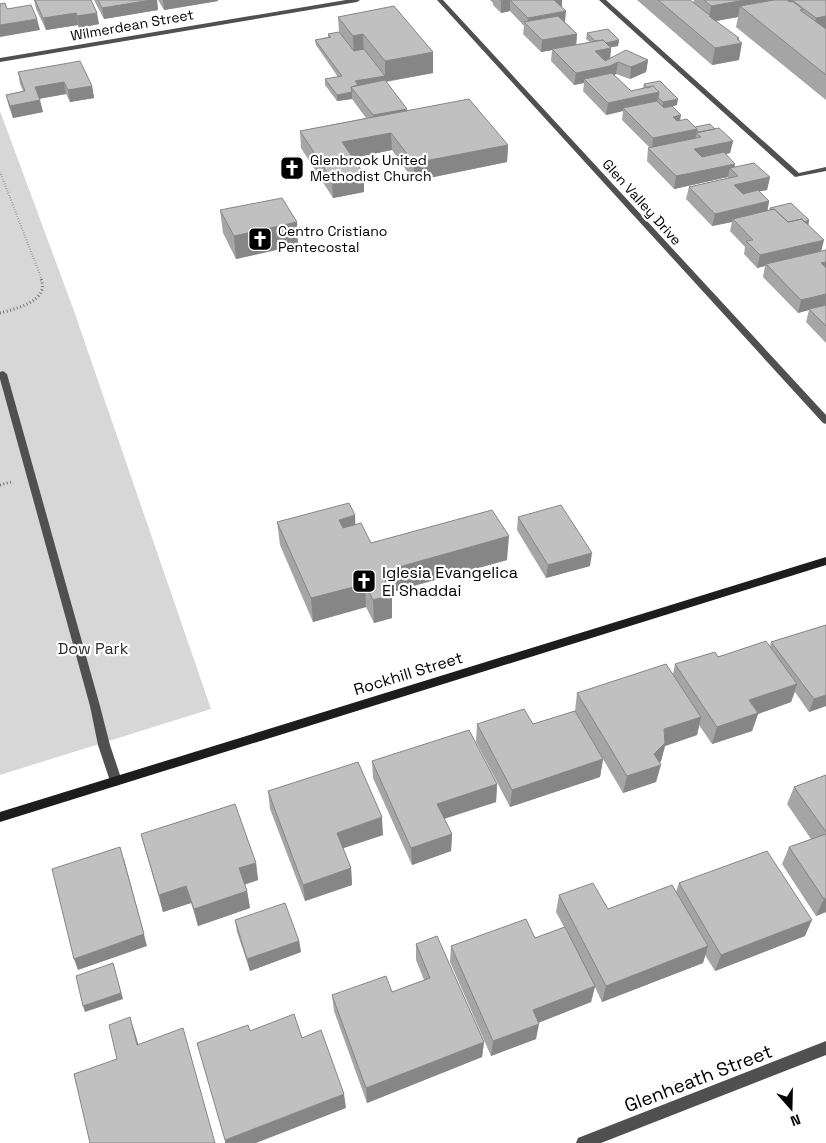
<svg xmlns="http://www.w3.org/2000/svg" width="826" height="1143" font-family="'Space Grotesk',sans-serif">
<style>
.green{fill:#d7d7d7}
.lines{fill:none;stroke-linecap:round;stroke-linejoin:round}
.path-far1{stroke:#727272;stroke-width:2;stroke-dasharray:0.5 2;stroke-linecap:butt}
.path{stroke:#727272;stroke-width:3;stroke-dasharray:1 2.5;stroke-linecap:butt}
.lane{fill:#505050;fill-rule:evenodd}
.street{fill:#505050;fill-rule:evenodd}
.secondary{fill:#1d1d1d;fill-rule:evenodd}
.wall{fill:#a5a5a5}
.shaded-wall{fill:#868686}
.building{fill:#c0c0c0;stroke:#868686}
.labels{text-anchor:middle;stroke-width:4.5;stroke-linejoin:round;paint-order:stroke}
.far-street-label{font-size:14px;fill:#000;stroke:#fff}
.far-poi-label{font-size:14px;fill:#000;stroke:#fff;text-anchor:start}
.poi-label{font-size:16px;fill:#000;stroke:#fff;text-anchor:start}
.park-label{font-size:16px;fill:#2e2e2e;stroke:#fff}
.street-label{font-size:16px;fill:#000;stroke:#fff}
.near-street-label{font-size:19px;fill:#000;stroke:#fff}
</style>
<rect width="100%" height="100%" fill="#fff"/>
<path class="green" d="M0 111 74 311 211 709 0 775Z"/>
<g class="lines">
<path class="path-far1" d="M0 172 42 280"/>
<path class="path" d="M0 313C15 309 50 301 41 279
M0 485 11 482"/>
<path class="lane" d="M599 0H606L799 173 826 167V171L795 177Z
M3 371 7 374 100 706 110 745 122 781 120 784 116 786 112 784 110 781 98 745 90 706 0 379V372Z"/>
<path class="street" d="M346 0H360L357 2 0 62V58Z
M437 0H443L826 415V424L823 423Z
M826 1041V1055L601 1143H576L578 1138 583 1136Z"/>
<path class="secondary" d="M826 557V565L0 822V812Z"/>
</g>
<path class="wall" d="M34 0H91L99 24 79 28 78 25 46 30 36 9Z
M94 0H157L158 10 104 19Z
M158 0H218V1L164 10Z
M490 0H562V7L565 22 577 34 576 45 590 42 586 39 587 33 619 40 618 46 611 47 610 58 648 60 646 72 630 79 616 74 614 75 631 91 643 88 644 84 677 105 672 106 680 120 695 127 715 129 733 141 730 153 725 154 735 167 770 177 767 190 759 191 769 201 767 211 769 210 770 208 809 220 808 225 821 251 826 250V343L806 322 809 310 798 313 763 277 765 266 757 268 744 254 745 247 730 231 732 222 712 226 686 199 689 187 728 178V177L674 189 647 161 648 148H650L622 120 623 111 606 115 583 91 584 83 574 85 551 61 552 50 541 52 523 34 524 26 510 11 501 13 493 5V3Z
M637 0H690L693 3 694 0H826V100L736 27 738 17 716 21 738 40 739 60 712 65Z
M338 17 433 73 386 82 407 110 508 145 507 162 414 181 392 150 353 158 364 174V192L333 198 301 148 300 131 366 118 352 99 337 101 325 85V79L338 77 316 45 315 40 328 37V34L339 32Z
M18 72 92 86 94 98 70 102 66 94 39 99 43 112 13 118 9 107 6 95 23 91 20 84Z
M220 210 297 222 298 245 236 259 223 233Z
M518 517 590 566 546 578 517 530Z
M277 522 356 525 371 543 507 560 391 592 392 595V618L374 623 366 607 313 622 280 545Z
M826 625V706L809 712 795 692 791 702 758 714 752 731 712 744 699 725 697 735 665 746 661 761 660 763 656 782 623 793 603 759 600 777 510 807 476 742 477 724H533L575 711 577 693 673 674 675 664 770 647 771 642Z
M372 761 497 784 496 802 444 819 452 834 451 851 412 865 373 778Z
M826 775V912L816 916 782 864 789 847 811 839 787 804 794 787Z
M268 791 383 835 343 848 351 868 352 885 305 901 270 809Z
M141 834 256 863 258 880 244 885 247 891 250 908 198 926 191 903 163 912Z
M679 883 805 936 715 971 705 955 703 963 602 1002 595 987 591 1002 538 1023 536 1039 491 1056 450 962 451 946 535 938 564 927 556 912 559 895 608 909 676 892Z
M235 920 299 941 301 952 250 971 237 932Z
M416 944 484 1042 482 1057 367 1103 334 1011 332 995 392 992 424 980 416 960Z"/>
<path class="shaded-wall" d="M151 0H157L158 10 104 19 102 8Z
M163 0H218V1L164 10Z
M510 0V11L501 13V1Z
M552 0H562V8Z
M745 0H826H792L791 7 740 6 738 17 710 22 707 33 711 6Z
M566 11 565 22 527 25 528 18Z
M76 13 78 25 46 30 43 18Z
M97 13 99 24 79 28 77 16Z
M826 16V32L812 34 816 18Z
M37 19 40 30 0 37V25Z
M363 34 364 55 354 57 353 36Z
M577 34 576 46 541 52 542 40Z
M739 38 738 44 742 43 739 60 712 65 715 48Z
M619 40 618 46 597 50 598 44Z
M611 48 610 60 594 63 595 51Z
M433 52V73L355 87V81L385 76V61Z
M648 60 646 72 630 79 631 67Z
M618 62 616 74 609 78 584 79V83L574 85 576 73Z
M64 82 66 94 37 99 35 87Z
M92 86 94 98 70 102 68 90Z
M352 92V99L337 101V95Z
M659 92 657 104 623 108V111L606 115 608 103Z
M678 99 677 105 662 109 663 102Z
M40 100 43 112 13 118 10 106Z
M407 109 408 121 373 127V115Z
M681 115 679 127 673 117Z
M697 129 695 141 652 150 653 138Z
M391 133 392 150 343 160 342 142Z
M733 141 730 153 691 161 694 149Z
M508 145 507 162 414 181V163Z
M735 164 734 172 730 168 728 177 674 189 676 176Z
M364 174V192L333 198 332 180Z
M770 177 767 190 731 197 734 185Z
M769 201 767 214 733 219 732 222 712 226 715 214Z
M809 220 808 227 787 225Z
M297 222 298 245 236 259 234 236Z
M824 240 821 252 766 264 765 266 757 268 760 255Z
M826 262V274L821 263Z
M826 294V305L798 313 801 300Z
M355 515 356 539 341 543 339 520Z
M509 536 507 560 381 595V572Z
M592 553 590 566 546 578 548 565Z
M365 584 366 607 313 622 311 598Z
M392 595V618L374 623 373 600Z
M797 684 791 702 758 714 752 731 712 744 717 727 749 700Z
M826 695V706L809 712 814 699Z
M701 717 697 735 665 746 661 761 656 766 661 765 656 782 623 793 627 776 654 754 664 729Z
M603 759 600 777 510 807 512 790Z
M497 784 496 802 437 821V804Z
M382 817 383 835 338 850 337 833Z
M452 834 451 851 412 865 411 848Z
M124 859 147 946 78 970 74 959Z
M256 863 258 880 242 885 239 868Z
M351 868 352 885 305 901 303 885Z
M186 886 191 903 163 912 159 895Z
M247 891 250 908 198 926 194 909Z
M826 898V912L816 916 824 899Z
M812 920 805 936 715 971 721 955Z
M299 941 301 952 250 971 247 959Z
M708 946 703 963 602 1002 606 986Z
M113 963 123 999 85 1012 83 1006Z
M595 986 591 1002 530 1026 533 1010Z
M130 1017 135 1033 143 1060 137 1045Z
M539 1024 536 1039 491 1056 493 1041Z
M484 1042 482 1057 367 1103 366 1088Z
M344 1094 346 1108 256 1143H225V1140Z"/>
<path class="building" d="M35 0H91L97 13 77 16 76 13 43 18Z
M98 0H151L102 8Z
M500 0H554L566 11 528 18 510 0 501 1Z
M658 0H690L711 16H709L739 38 737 39 742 43 715 48Z
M704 0H745L711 6Z
M774 0H787L790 2 792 1 803 9 800 10 826 29V75L740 6Z
M792 0H826V16L816 18Z
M5 3 7 9 31 5 37 19 0 25V4Z
M394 6 433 52 385 61 363 34 353 36 338 17Z
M558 16 577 34 542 40 524 22Z
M608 29 619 40 606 43 603 40 595 41 587 33Z
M339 32 354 51 364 49 385 76 355 81 358 85 351 87 352 92 337 95 325 79 342 76 315 40 331 37 328 34Z
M603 40 611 48 595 51 605 61 626 50 648 60 631 67 618 62 610 66 576 73 552 49Z
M80 61 92 86 68 90 64 82 35 87 40 100 10 106 6 95 25 91 18 72Z
M612 73 631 91 653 86 659 92 608 103 584 79Z
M385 80 407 109 373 115 351 87Z
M660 81 678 99 663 102 658 98 659 92 653 86 647 88 644 84Z
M469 99 508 145 414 163 391 133 342 142 364 174 332 180 300 131Z
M657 101 664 108 672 106 681 115 673 117 677 121 687 119 697 129 653 138 623 108Z
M710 124 715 129 698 132 697 131V129L695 127Z
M719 128 733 141 694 149 702 157 724 152 735 164 676 176 648 148 701 137 696 133Z
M754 163 770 177 734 185 743 194 758 190 769 201 715 214 689 187 738 176 730 168Z
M282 198 297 222 234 236 220 210Z
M791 203 809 220 804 222 802 219 788 222 774 209 771 210 770 208Z
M774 209 788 222 802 219 824 240 760 255 746 241 753 240 733 219Z
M826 250V262L821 263 826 268V294L801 300 766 264Z
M826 305V326L809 309Z
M349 503 355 515 339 520 343 528 361 523 371 543 492 510 509 536 381 572 392 595 373 600 365 584 311 598 277 522Z
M561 505 592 553 548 565 518 517Z
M826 625V695L814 699 771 642Z
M766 641 797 684 749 700 758 713 717 727 675 664 715 652 718 657Z
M666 664 701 717 664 729 665 743 654 754 661 765 627 776 577 693Z
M524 709 533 724 575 711 603 759 512 790 477 724Z
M469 730 497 784 437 804 452 834 411 848 372 761Z
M358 762 382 817 337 833 351 868 303 885 268 791Z
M826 775V832L794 787Z
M235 804 256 863 239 868 247 891 194 909 186 886 159 895 141 834Z
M826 834V898L824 899 789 847Z
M120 847 144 934 74 959 52 869Z
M767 851 812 920 721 955 679 883Z
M593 883 608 909 672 885 708 946 606 986 559 895Z
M285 903 299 941 247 959 235 920Z
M526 919 535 938 565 927 595 986 533 1010 539 1024 493 1041 451 946Z
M437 936 484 1042 366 1088 332 995 386 976 392 992 430 978 416 944Z
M113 963 121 993 83 1006 76 976Z
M294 1014 302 1038 321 1030 344 1094 225 1140 197 1043 248 1025 250 1031Z
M130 1017 137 1045 183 1028 215 1143H90L74 1074 117 1059 109 1025Z"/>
<defs>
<g id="church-square" transform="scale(1.25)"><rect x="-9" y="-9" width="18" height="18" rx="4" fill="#000" stroke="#fff"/><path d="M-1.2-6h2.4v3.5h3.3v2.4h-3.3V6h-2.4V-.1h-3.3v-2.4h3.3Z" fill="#fff"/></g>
</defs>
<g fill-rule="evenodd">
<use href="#church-square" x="292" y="168"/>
<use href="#church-square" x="260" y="239"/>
<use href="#church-square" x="364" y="581"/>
</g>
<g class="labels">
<g class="far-street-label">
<text transform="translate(132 25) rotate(-10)" y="5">Wilmerdean Street</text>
<text transform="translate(642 202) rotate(48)" y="5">Glen Valley Drive</text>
</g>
<g class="far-poi-label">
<text x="310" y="165">Glenbrook United<tspan x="310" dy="16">Methodist Church</tspan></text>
<text x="278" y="236">Centro Cristiano<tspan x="278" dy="16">Pentecostal</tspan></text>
</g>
<g class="poi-label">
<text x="382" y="578">Iglesia Evangelica<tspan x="382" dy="18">El Shaddai</tspan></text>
</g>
<g class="park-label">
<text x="93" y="654">Dow Park</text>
</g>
<g class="street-label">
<text transform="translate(408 673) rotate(-17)" y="6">Rockhill Street</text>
</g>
<g class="near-street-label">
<text transform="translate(698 1078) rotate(-21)" y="7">Glenheath Street</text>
</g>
</g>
<g transform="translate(791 1108) rotate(160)" stroke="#ffffff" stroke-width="4" paint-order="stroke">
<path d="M0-4L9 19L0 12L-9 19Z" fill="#000000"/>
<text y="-8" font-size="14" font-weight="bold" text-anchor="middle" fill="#000000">N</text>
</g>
</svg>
